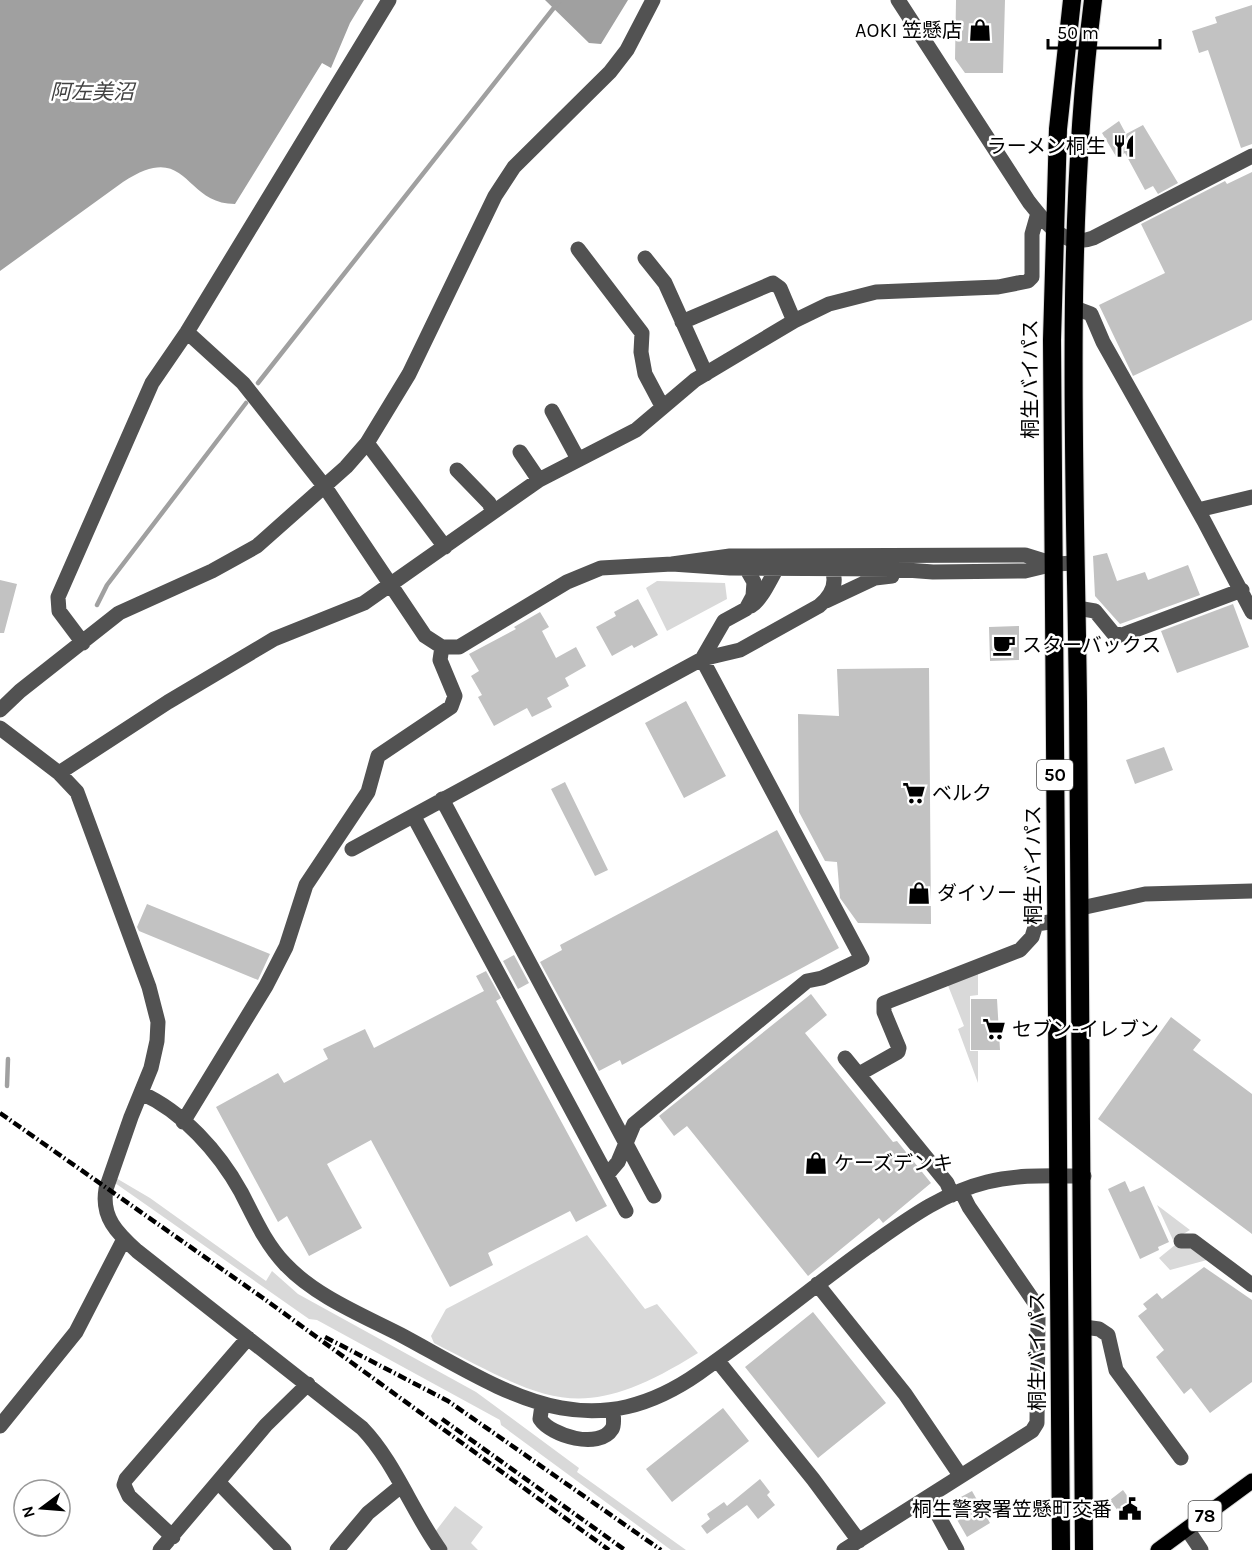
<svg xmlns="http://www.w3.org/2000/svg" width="1252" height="1550" font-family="Karla,'Noto Sans JP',sans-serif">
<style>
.green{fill:#d9d9d9}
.water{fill:#a0a0a0}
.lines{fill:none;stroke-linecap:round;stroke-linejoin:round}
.stream{stroke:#a0a0a0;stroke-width:4.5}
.building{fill:#c2c2c2}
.major-casing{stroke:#dbdbdb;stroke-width:17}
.highway-casing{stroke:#dbdbdb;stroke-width:20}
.minor{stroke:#525252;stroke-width:15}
.major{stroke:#000;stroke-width:15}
.highway{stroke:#000;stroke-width:18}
.rail{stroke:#000;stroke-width:4.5;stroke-dasharray:9 3 1.5 3;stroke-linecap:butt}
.labels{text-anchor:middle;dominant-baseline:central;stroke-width:5;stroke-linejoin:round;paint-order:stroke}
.shield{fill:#fff;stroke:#4c4c4c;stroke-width:1.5}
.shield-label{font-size:18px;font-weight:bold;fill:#000}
.poi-label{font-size:20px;fill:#000;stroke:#fff;text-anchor:start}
.street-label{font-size:20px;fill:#000;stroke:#fff}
.water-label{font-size:21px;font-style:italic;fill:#414141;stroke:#fff}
</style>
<rect width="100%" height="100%" fill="#fff"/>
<path class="green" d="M657 581 725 583 727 599 667 631 646 588Z
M978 972V995L970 996V1051H978V1083L958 1029 964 1026 947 983Z
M116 1178 150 1198 266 1281 272 1271 298 1294 476 1392 579 1468 577 1472 686 1550H671L501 1425 500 1420 317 1320 309 1319 115 1183Z
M1157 1205 1190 1230 1173 1240Z
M587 1235 645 1309 657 1304 698 1353C580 1427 547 1401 434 1343L431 1336 446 1309Z
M1175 1245 1189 1247 1207 1260 1170 1270 1159 1258Z
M455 1506 483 1527 471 1543 478 1550H448L435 1532Z"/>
<path class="water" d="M0 0H364L350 23 331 68 322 63 235 204C182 204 189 139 123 182L0 271Z
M545 0H628L601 44 589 43Z"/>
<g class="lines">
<path class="stream" d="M258 383 560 0
M97 605 107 585 246 403
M7 1086 8 1059"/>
</g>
<path class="building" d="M956 0H1005L1003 73H965L955 59Z
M1252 5V144L1241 148 1208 50 1199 53 1192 31 1217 23 1215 17Z
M1119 121 1126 134 1143 125 1178 183 1158 194 1153 186 1145 190 1125 153 1117 158 1102 133Z
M1252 172V320L1133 376 1099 305 1165 273 1141 224 1225 181 1227 184Z
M1107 553 1117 581 1145 572 1148 580 1188 565 1200 595 1120 624 1095 596 1093 556Z
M0 580 17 584 4 633H0Z
M638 599 658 635 634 648 632 645 612 656 596 627 616 616 614 612Z
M1233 604 1249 647 1177 673 1161 631Z
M540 612 549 627 542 631 556 658 576 647 586 666 565 678 569 686 547 698 552 707 532 717 527 708 494 726 478 697 482 695 471 676 479 671 469 654 516 629 514 627Z
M1019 626V660L990 661 989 627Z
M929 668 931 924 858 923 840 898 837 862 825 861 799 812 798 714 839 716 837 669Z
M686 701 726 776 684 798 645 723Z
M1164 747 1173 770 1135 784 1126 760Z
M565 782 608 870 595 876 551 789Z
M777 830 839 948 622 1065 620 1060 599 1071 540 962 562 950 560 945Z
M147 904 270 954 258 980 139 931 137 927Z
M514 955 529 983 518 989 503 961Z
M486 971 501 998 496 1001 607 1206 576 1222 570 1211 488 1253 493 1265 450 1287 371 1140 327 1164 362 1228 309 1256 287 1216 278 1222 216 1107 278 1073 284 1083 328 1059 323 1049 365 1029 374 1048 484 991 476 976Z
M811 994 827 1015 805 1033 893 1142 897 1141 931 1183 883 1223 879 1218 808 1276 687 1126 674 1136 659 1116Z
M971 999H997L1000 1050H971Z
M1171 1017 1201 1040 1193 1050 1252 1094V1234L1098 1119Z
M1125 1181 1130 1192 1144 1186 1169 1242 1158 1247 1159 1250 1140 1259 1108 1189Z
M1204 1267 1252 1300V1382L1210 1413 1191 1388 1184 1394 1156 1357 1164 1350 1138 1316 1147 1309 1143 1304 1157 1293 1162 1299Z
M813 1312 886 1403 818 1458 745 1367Z
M723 1408 749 1441 672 1502 646 1469Z
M760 1479 770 1492 767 1495 775 1505 758 1519 747 1505 707 1534 701 1526 710 1519 707 1514 724 1502 727 1506Z
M1123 1490 1136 1508 1130 1516 1121 1515 1110 1500Z
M972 1491 990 1523 967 1537 948 1504Z"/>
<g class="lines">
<g class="major-casing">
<path id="major" d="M1158 1550 1252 1481"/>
</g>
<g class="highway-casing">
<path id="highway" d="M1061 1550 1052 340 1058 129 1072 0
M1084 1550C1083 1267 1082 984 1078 701 1075 468 1064 231 1093 0"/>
</g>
<path class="minor" d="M898 0 1029 202C1045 222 1064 249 1093 238L1252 156
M578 249 642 333 641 352 645 374 662 406
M645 258 665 283 706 374
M1075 308 1091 314 1103 342 1204 521 1252 612
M682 322 773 283 780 288 794 321
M187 332 243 383 325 487 425 636 442 647H459L567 582 601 568 672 564
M552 411 578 459
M367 443 445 547
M520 452 539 480
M457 470 489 503 493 512
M1198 510 1252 497
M1054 564 1025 555 730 556 672 564 730 568 893 569 933 572 1025 571 1054 564 1076 563
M826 601 875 578 892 576
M751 606C763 599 772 574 781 562
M1077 608 1095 611 1113 633 1122 635 1242 590
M83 643 59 611 58 597 152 383 187 332 389 0
M702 659 724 621 746 609 753 596 754 582 746 568
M0 710 20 691 119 613 212 571 257 546 346 467 367 443 409 374 495 196 514 167 610 72 627 50 653 0
M0 728 59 773 77 792 149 987 158 1022 157 1041 151 1068 131 1117 106 1189C101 1217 117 1233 137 1251L362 1428C394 1461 412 1511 440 1550
M59 773 168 702 274 639 364 603 539 480 636 430 695 380 794 321 829 304 876 292 998 287 1028 281 1032 277V234L1038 213
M442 799 654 1196
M414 817 626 1211
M352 849 702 659 740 650 819 606C835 593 839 578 828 562
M1081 908 1145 894 1252 891
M845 1058 947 1183 952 1195
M859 1074 898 1052 899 1048 884 1012V1003L1020 950 1032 937 1036 924 1056 921
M141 1093C182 1111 219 1152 241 1192 254 1217 265 1243 285 1264 315 1296 362 1315 401 1335 505 1391 586 1452 699 1373 757 1333 811 1288 868 1247 905 1221 942 1193 987 1182 1019 1174 1051 1176 1084 1176
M183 1122 266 986 286 947 306 885 368 792 378 756 451 707 455 696 440 660 442 647
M607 1175 618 1162 634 1124 807 981 822 978 862 959 702 659
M1181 1241H1193L1252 1285
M817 1284 905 1394 960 1475
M1084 1327 1099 1329 1108 1335 1116 1370 1181 1458
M717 1360 813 1479 859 1541
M542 1405 540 1419C551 1436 599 1450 612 1429 615 1424 613 1416 613 1410
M0 1426 76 1332 124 1239
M219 1483 284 1550
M928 1497 957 1550
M1187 1529 1201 1550
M173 1537 129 1496 124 1485 126 1479 248 1338
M160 1550 266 1425 308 1384
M337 1550 368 1513 401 1486
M844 1550 1032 1431 1037 1423 1038 1317 1035 1303 969 1207 961 1191"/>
<use href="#major" class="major"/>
<use href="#highway" class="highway"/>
<path class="rail" d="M0 1113 263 1298 609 1550
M325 1337 448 1401 661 1550
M442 1419 625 1550"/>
</g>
<defs>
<g id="shop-bare" transform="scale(1.8)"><path d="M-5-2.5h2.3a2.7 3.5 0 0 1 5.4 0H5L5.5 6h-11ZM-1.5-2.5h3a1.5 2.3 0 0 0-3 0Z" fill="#000" stroke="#fff" stroke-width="2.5" paint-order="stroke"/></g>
<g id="restaurant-bare" transform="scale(1.8)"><path d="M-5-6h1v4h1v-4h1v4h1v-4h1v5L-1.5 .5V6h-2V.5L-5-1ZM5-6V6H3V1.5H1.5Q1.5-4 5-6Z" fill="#000" stroke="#fff" stroke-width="2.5" paint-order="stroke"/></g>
<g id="cafe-bare" transform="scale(1.8)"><path d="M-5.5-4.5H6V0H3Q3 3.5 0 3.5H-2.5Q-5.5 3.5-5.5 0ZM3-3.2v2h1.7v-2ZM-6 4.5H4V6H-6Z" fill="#000" stroke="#fff" stroke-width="2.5" paint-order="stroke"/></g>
<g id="supermarket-bare" transform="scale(1.8)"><path d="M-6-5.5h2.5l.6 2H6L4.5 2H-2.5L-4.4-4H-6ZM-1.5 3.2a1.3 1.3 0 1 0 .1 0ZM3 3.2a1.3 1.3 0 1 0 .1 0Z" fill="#000" stroke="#fff" stroke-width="2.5" paint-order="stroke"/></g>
<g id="civic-bare" transform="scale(1.8)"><path d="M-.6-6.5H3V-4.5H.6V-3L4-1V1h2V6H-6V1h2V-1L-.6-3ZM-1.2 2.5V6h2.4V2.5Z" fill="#000" stroke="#fff" stroke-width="2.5" paint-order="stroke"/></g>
</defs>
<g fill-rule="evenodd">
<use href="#shop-bare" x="980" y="30"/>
<use href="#restaurant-bare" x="1124" y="146"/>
<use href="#cafe-bare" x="1004" y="645"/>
<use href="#supermarket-bare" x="914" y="793"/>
<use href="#shop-bare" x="919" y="893"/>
<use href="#supermarket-bare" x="994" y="1029"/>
<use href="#shop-bare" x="816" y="1163"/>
<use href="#civic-bare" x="1130" y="1509"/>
</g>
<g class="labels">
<g class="shield">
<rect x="1037" y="760" width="36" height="30" rx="4.5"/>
<rect x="1188.5" y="1501" width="33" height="30" rx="4.5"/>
</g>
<g class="shield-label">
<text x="1055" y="775">50</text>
<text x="1205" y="1516">78</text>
</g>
<g class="poi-label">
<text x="962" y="30" text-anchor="end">AOKI 笠懸店</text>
<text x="1106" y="146" text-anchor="end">ラーメン桐生</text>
<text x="1022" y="645">スターバックス</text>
<text x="932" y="793">ベルク</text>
<text x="937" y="893">ダイソー</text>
<text x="1012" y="1029">セブン-イレブン</text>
<text x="834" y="1163">ケーズデンキ</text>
<text x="1112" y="1509" text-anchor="end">桐生警察署笠懸町交番</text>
</g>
<g class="street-label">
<text transform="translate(1030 379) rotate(-90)">桐生バイパス</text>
<text transform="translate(1033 865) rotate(-90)">桐生バイパス</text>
<text transform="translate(1037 1351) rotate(-90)">桐生バイパス</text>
</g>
<g class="water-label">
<text x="92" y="92">阿左美沼</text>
</g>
</g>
<g transform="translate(42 1508) rotate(254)"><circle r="28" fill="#ffffff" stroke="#999999" stroke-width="1.5"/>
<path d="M0-4.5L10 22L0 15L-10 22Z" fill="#000000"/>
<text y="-9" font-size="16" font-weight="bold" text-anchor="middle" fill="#000000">N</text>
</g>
<path d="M1048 39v9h112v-9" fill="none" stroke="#000000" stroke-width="3"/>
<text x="1057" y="39" font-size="18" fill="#000000" stroke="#ffffff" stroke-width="4.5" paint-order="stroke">50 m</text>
</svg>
